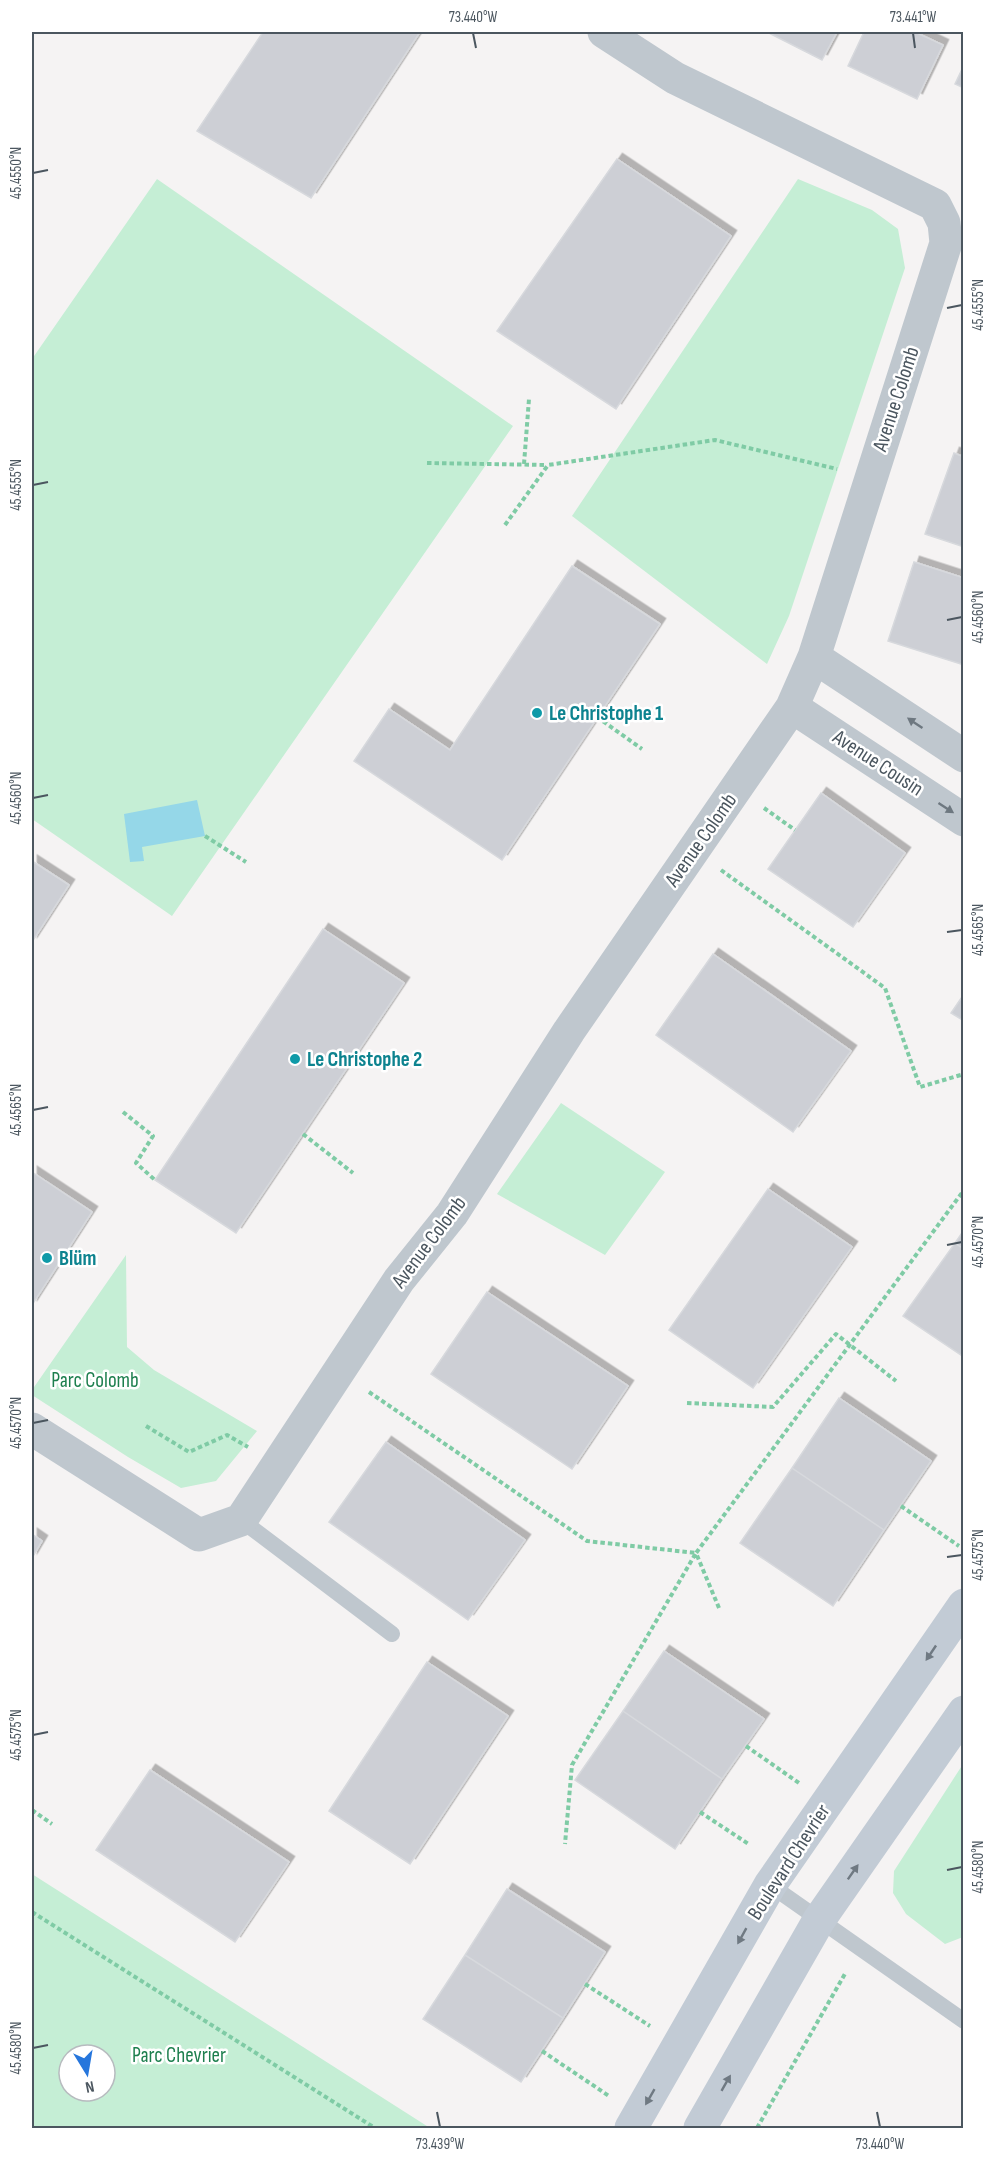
<svg xmlns="http://www.w3.org/2000/svg" width="995" height="2160" font-family="'Sofia Sans Condensed',sans-serif">
<style>
.green{fill:#c5eed5;fill-rule:evenodd}
.water{fill:#95d7e8}
.building{fill:#cdcfd5;stroke:#d7d9dd;stroke-width:1.5;filter:url(#shadow)}
.lines{fill:none;stroke-linecap:round;stroke-linejoin:round}
.path{stroke:#7fcba5;stroke-width:4;stroke-dasharray:4.5 3;stroke-linecap:butt}
.lane{stroke:#bfc7ce;stroke-width:16}
.street{stroke:#bfc7ce;stroke-width:33}
.secondary{stroke:#c2cbd5;stroke-width:33}
.oneway{fill:#6e7880}
.oneway2{fill:#6f7982}
.ticks{fill:none;stroke:#4b565f;stroke-width:2}
.culture-dot{fill:#0f9aa8;stroke:#fff;stroke-width:2}
.labels{text-anchor:middle;dominant-baseline:central;stroke-width:5;stroke-linejoin:round;paint-order:stroke}
.street-label{font-size:21px;fill:#4b565f;stroke:#fff}
.culture-label{font-size:21px;font-weight:bold;fill:#0d838f;stroke:#fff;text-anchor:start}
.park-label{font-size:21px;fill:#1d7f4e;stroke:#fff}
.neatline{fill:none;stroke:#4b565f;stroke-width:2}
.ticks-label{font-size:15px;text-anchor:middle;fill:#4b565f}
</style>
<defs>
<filter id="shadow"><feDropShadow dx="5.5" dy="-5.5" stdDeviation="0" flood-color="#0004"/></filter>
</defs>
<rect width="100%" height="100%" fill="#f5f3f3"/>
<path class="green" d="M157 179 513 426 172 916 32 819V359Z
M798 179 872 210 898 229 905 268 789 616 767 664 572 516Z
M561 1103 665 1172 605 1255 497 1194Z
M126 1255 127 1347 154 1370 257 1431 216 1481 181 1488 128 1457 32 1395V1390Z
M963 1764V1937L945 1944 906 1914 893 1893 894 1871Z
M32 1874 430 2128H32ZM69 2055H105V2091H69Z"/>
<path class="water" d="M197 800 205 836 142 847 144 861 130 862 124 814Z"/>
<path class="building" d="M263 32H420L311 198 197 131Z
M767 32H837L822 60Z
M864 32H915L943 45 917 99 848 66Z
M964 65V88L955 84Z
M617 159 731 236 616 409 497 331Z
M954 453 964 457V547L925 534Z
M914 562 964 578V665L888 641Z
M572 566 660 624 502 860 354 761 389 709 450 750Z
M821 793 905 853 853 927 768 869Z
M32 861 69 885 32 942Z
M323 929 404 983 236 1233 155 1180Z
M713 954 851 1051 793 1132 656 1035Z
M964 994V1021L951 1013Z
M32 1172 92 1212 32 1305Z
M768 1189 852 1247 753 1388 669 1330Z
M964 1230V1249L955 1243Z
M955 1243 964 1249V1357L903 1316Z
M487 1292 628 1386 572 1469 431 1374Z
M839 1398 931 1461 884 1530 792 1468Z
M386 1442 525 1540 468 1620 329 1522Z
M792 1468 884 1530 833 1606 740 1543Z
M32 1534 42 1541 32 1558Z
M664 1651 764 1719 722 1779 623 1711Z
M427 1662 508 1716 410 1864 329 1811Z
M623 1711 722 1779 675 1849 575 1780Z
M150 1770 289 1862 235 1942 96 1850Z
M507 1889 605 1952 563 2018 465 1955Z
M465 1955 563 2018 521 2082 423 2019Z"/>
<g class="lines">
<path class="path" d="M427 463 547 465
M524 464 529 399
M505 525 548 465 715 440 837 469
M597 717 642 749
M764 808 795 830
M205 836 246 862
M721 870 885 988 920 1087 964 1074
M123 1112 153 1136 136 1163 155 1180
M303 1134 353 1173
M369 1392 587 1541 696 1553 572 1765 565 1844
M687 1403 773 1407 836 1334 896 1381
M146 1426 189 1452 227 1435 248 1447
M901 1506 959 1546
M719 1608 696 1553 964 1190
M746 1746 799 1783
M32 1810 52 1824
M700 1812 750 1845
M32 1912 375 2128
M585 1984 650 2026
M542 2051 609 2096
M757 2128 846 1972"/>
<path class="lane" d="M241 1520 392 1634
M770 1885 964 2021"/>
<path class="street" d="M814 657 964 756
M792 707 964 820
M32 1429 199 1535 241 1520 399 1280 452 1214 569 1031 792 707 814 657 946 243 944 223 935 205 675 78 604 32"/>
<path class="secondary" d="M631 2128 770 1885 964 1605
M700 2128 819 1920 964 1712"/>
</g>
<defs><path id="oneway-solid" d="M-6-.8H1V-3.2L6.5 0L1 3.2V.8H-6Z" transform="scale(1.5)"/></defs>
<g class="oneway">
<use href="#oneway-solid" transform="translate(915 723) rotate(-146)"/>
<use href="#oneway-solid" transform="translate(946 808) rotate(33)"/>
</g>
<g class="oneway2">
<use href="#oneway-solid" transform="translate(931 1653) rotate(124)"/>
<use href="#oneway-solid" transform="translate(853 1872) rotate(-55)"/>
<use href="#oneway-solid" transform="translate(742 1936) rotate(119)"/>
<use href="#oneway-solid" transform="translate(726 2083) rotate(-60)"/>
<use href="#oneway-solid" transform="translate(650 2097) rotate(120)"/>
</g>
<path class="ticks" d="M473 33 476 48M913 33 915 48M33 173 48 170M947 308 962 305M33 485 48 482M947 620 962 617M33 798 48 795M947 932 962 930M33 1110 48 1107M947 1245 962 1242M33 1423 48 1420M947 1557 962 1555M33 1735 48 1732M947 1870 962 1867M33 2048 48 2045M437 2112 440 2127M877 2112 880 2127"/>
<g class="culture-dot">
<circle cx="537" cy="713" r="6"/>
<circle cx="295" cy="1059" r="6"/>
<circle cx="47" cy="1258" r="6"/>
</g>
<g class="labels">
<g class="street-label">
<text transform="translate(896 399) rotate(-72)">Avenue Colomb</text>
<text transform="translate(878 763) rotate(33)">Avenue Cousin</text>
<text transform="translate(701 840) rotate(-55)">Avenue Colomb</text>
<text transform="translate(429 1242) rotate(-53)">Avenue Colomb</text>
<text transform="translate(789 1862) rotate(-57)">Boulevard Chevrier</text>
</g>
<g class="culture-label">
<text x="549" y="713">Le Christophe 1</text>
<text x="307" y="1059">Le Christophe 2</text>
<text x="59" y="1258">Blüm</text>
</g>
<g class="park-label">
<text x="95" y="1380">Parc Colomb</text>
<text x="179" y="2055">Parc Chevrier</text>
</g>
</g>
<rect width="995" height="2160" fill="none" stroke="#ffffff" stroke-width="66"/>
<g transform="translate(87 2073) rotate(169)"><circle r="28" fill="#ffffff" stroke="#b7bbbf" stroke-width="1.5"/>
<path d="M0-4.5L10 22L0 15L-10 22Z" fill="#2676dc"/>
<text y="-9" font-size="16" font-weight="bold" text-anchor="middle" fill="#4b565f">N</text>
</g>
<rect x="33" y="33" width="929" height="2094" class="neatline"/>
<g class="ticks-label">
<text x="473" y="22">73.440°W</text>
<text x="913" y="22">73.441°W</text>
<text transform="translate(16 173) rotate(-90)" y="5">45.4550°N</text>
<text transform="translate(978 305) rotate(-90)" y="5">45.4555°N</text>
<text transform="translate(16 485) rotate(-90)" y="5">45.4555°N</text>
<text transform="translate(978 617) rotate(-90)" y="5">45.4560°N</text>
<text transform="translate(16 798) rotate(-90)" y="5">45.4560°N</text>
<text transform="translate(978 930) rotate(-90)" y="5">45.4565°N</text>
<text transform="translate(16 1110) rotate(-90)" y="5">45.4565°N</text>
<text transform="translate(978 1242) rotate(-90)" y="5">45.4570°N</text>
<text transform="translate(16 1423) rotate(-90)" y="5">45.4570°N</text>
<text transform="translate(978 1555) rotate(-90)" y="5">45.4575°N</text>
<text transform="translate(16 1735) rotate(-90)" y="5">45.4575°N</text>
<text transform="translate(978 1867) rotate(-90)" y="5">45.4580°N</text>
<text transform="translate(16 2048) rotate(-90)" y="5">45.4580°N</text>
<text x="440" y="2149">73.439°W</text>
<text x="880" y="2149">73.440°W</text>
</g>
</svg>
